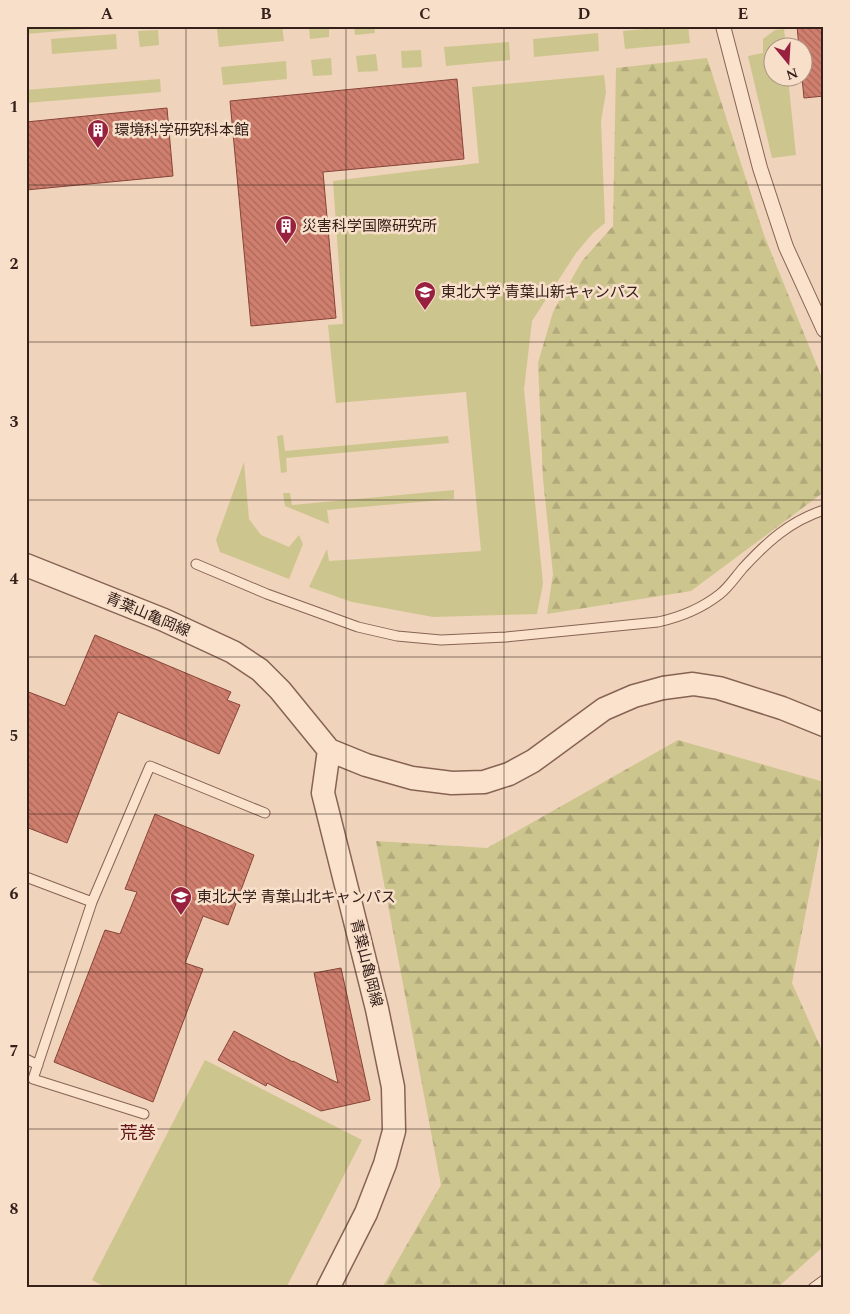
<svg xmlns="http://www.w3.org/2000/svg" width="850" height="1314" font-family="Spectral,'Noto Sans JP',serif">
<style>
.green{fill:#cdc58e}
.forest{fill:url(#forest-firs)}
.building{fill:url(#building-back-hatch);stroke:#874539}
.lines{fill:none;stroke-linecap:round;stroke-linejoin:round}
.service-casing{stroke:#876354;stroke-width:11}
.pedestrian-casing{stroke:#876354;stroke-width:16}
.tertiary-casing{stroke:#876354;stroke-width:25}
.service{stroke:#fae2cd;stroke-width:9}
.pedestrian{stroke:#fae2cd;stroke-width:14}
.tertiary{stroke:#fae2cd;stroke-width:22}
.grid{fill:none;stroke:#35201a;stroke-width:1;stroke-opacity:0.55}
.labels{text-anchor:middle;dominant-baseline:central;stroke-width:5;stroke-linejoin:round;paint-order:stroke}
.poi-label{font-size:15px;fill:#35201a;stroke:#f7dfca;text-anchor:start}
.street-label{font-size:15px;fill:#35201a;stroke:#f7dfca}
.quarter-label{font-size:18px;fill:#63171a;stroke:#f7dfca}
.neatline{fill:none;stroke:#35201a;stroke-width:2}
.grid-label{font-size:16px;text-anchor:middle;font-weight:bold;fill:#35201a}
</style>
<defs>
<pattern id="forest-firs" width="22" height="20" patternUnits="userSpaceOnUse" patternTransform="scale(1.25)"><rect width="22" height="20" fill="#cdc58e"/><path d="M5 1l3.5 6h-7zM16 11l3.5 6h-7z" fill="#b1a97a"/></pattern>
<pattern id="building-back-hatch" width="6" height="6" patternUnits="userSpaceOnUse" patternTransform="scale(1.25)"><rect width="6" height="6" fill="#d07f6e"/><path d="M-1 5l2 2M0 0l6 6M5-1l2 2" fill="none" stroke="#aa685a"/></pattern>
</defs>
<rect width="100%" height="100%" fill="#efd3ba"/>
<path class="green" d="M26 26H121L26 34Z
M245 26H282L284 41 219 47 217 29Z
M309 26H329V37L310 39Z
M354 26H374L375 33 355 35Z
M678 26H688L690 43 625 49 623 31Z
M784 29 786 47 772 48V78H788L796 155 772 158 748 56 763 53V39L775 30Z
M158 30 159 45 140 47 138 31Z
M598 33 599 51 534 57 533 39Z
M116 34 117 49 52 54 51 39Z
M509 42 510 60 446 66 444 47Z
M421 50 422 67 402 68 401 51Z
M376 54 378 71 358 72 356 56Z
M331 58 332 75 313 76 311 60Z
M286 61 287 79 223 85 221 67Z
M604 75 606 92 601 121 605 223 593 233 576 253 532 321 524 389 543 584 537 614 433 617 352 602 309 587 327 549 329 561 481 551 466 392 336 403 328 325 343 324 333 181 479 163 472 87Z
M160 79 161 92 26 103V90Z
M283 435 285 451 448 436 449 443 286 458 287 472 281 473 277 436Z
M244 462 249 519 261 535 289 547 299 535 303 544 289 579 220 552 216 540Z
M454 490V499L327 510 329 524 285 506 283 493H290L292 505Z
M205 1060 362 1140 286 1288H107L92 1280Z"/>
<path class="forest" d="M707 58 764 235 824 383V492L691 591 547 614 553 574 543 479 538 363 553 312 582 261 613 226 616 68Z
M678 740 824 782V819L792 983 824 1055V1246L777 1288H382L441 1185 376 841 487 848Z"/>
<path class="building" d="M797 26H824V96L804 98 802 78V48H799Z
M457 79 464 159 323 172 336 318 251 326 230 101Z
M167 108 173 176 26 190V122Z
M95 635 231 692 227 700 240 705 219 754 118 712 67 843 26 827V691L65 706Z
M155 814 254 855 228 925 203 916 185 963 203 969 153 1102 54 1062 105 930 120 934 137 892 125 889Z
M341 968 370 1100 321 1111 267 1083 266 1086 218 1060 234 1031 293 1062V1061L338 1083 314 973Z"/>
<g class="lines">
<g class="service-casing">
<path id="service" d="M196 564 267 594 358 627 397 636 441 640 506 637 658 622C681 617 701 609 720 594 729 587 736 576 743 568 767 542 790 521 824 510
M26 877 92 902 150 766 265 813
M92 902 33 1079 144 1114
M26 1059 38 1065
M813 1288 824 1280"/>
</g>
<g class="pedestrian-casing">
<path id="pedestrian" d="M723 26 760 168 786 247 824 330"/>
</g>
<g class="tertiary-casing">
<path id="tertiary" d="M26 565 164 620 233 652 260 670 280 690 329 750 366 765 412 778 452 783 484 782 509 774 533 761 604 709 634 696 663 688 693 684 719 688 782 708 824 725
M328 1288 366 1213 385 1164 394 1131 393 1087 377 1009 323 793 329 750"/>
</g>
<use href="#service" class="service"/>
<use href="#pedestrian" class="pedestrian"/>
<use href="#tertiary" class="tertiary"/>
</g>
<path class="grid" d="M186 26V1288M346 26V1288M504 26V1288M664 26V1288M26 185H824M26 342H824M26 500H824M26 657H824M26 814H824M26 972H824M26 1129H824"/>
<defs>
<g id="building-pin" transform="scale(1.125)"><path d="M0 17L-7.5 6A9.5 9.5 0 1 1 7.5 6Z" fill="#98213f" stroke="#f7dfca"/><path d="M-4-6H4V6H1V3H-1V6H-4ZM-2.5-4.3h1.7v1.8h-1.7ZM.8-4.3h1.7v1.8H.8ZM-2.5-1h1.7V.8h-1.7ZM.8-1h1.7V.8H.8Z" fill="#fff"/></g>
<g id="university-pin" transform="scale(1.125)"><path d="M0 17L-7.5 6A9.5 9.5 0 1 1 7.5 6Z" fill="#98213f" stroke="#f7dfca"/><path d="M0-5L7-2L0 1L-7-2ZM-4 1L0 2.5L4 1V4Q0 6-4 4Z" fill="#fff"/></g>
</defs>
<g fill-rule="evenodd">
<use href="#building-pin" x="98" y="130"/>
<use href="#building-pin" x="286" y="226"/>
<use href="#university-pin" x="425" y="292"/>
<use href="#university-pin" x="181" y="897"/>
</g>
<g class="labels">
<g class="poi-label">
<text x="114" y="130">環境科学研究科本館</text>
<text x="302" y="226">災害科学国際研究所</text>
<text x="441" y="292">東北大学 青葉山新キャンパス</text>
<text x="197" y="897">東北大学 青葉山北キャンパス</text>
</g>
<g class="street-label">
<text transform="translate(148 615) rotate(23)">青葉山亀岡線</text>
<text transform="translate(366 963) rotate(76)">青葉山亀岡線</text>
</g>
<g class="quarter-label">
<text x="138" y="1133">荒巻</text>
</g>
</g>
<rect width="850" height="1314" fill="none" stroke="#f7dfca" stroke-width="55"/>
<g transform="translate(788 62) rotate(162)"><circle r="24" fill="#f7dfca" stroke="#a99384"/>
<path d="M0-4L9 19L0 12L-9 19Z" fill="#98213f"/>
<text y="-8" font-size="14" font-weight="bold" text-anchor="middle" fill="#35201a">N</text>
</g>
<rect x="28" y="28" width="794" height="1258" class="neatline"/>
<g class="grid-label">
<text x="107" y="19">A</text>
<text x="266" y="19">B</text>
<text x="425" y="19">C</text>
<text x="584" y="19">D</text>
<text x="743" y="19">E</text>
<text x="14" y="112">1</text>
<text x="14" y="269">2</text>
<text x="14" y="427">3</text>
<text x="14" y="584">4</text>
<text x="14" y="741">5</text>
<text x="14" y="899">6</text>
<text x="14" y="1056">7</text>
<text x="14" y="1214">8</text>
</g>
</svg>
